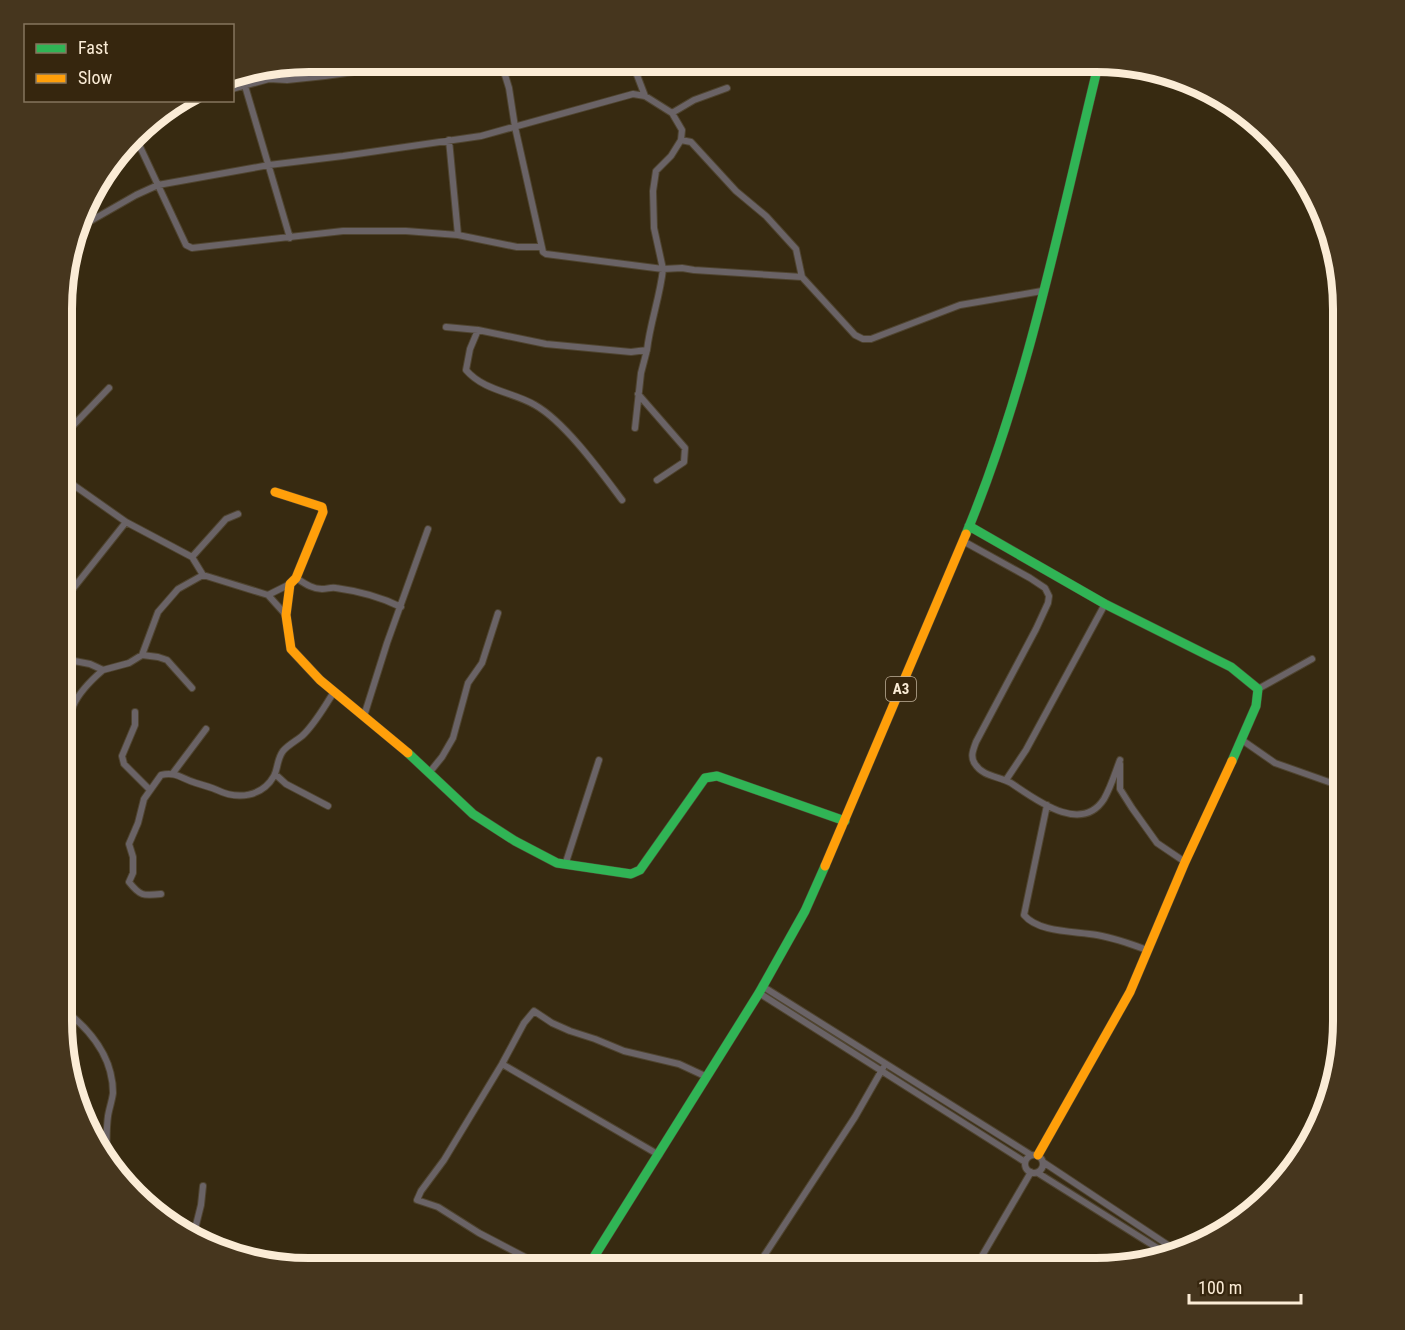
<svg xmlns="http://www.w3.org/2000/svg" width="1405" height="1330" font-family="'Roboto Condensed',sans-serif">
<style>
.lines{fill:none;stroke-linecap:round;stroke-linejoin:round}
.street-casing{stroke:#4f4430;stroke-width:8}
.fast-casing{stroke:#4f4430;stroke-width:10}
.slow-casing{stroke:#4f4430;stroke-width:10}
.street{stroke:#6a6366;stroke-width:6}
.fast{stroke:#30b455;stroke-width:9}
.slow{stroke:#ff9f0a;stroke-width:9}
.labels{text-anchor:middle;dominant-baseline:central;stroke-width:4.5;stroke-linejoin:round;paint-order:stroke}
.shield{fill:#36260e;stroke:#c0b19a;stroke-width:1.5}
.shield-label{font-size:15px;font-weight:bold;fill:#fbecd6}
.rim{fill:none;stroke:#fbecd6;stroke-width:8}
</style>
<rect width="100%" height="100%" fill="#372a11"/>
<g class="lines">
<g class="street-casing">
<path id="street" d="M501 62 509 88 515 127 543 252 546 254 663 269 654 228 653 191 656 171 671 156 681 140 682 130 672 113 694 100 727 88
M632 62 645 96
M245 86 290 238
M232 89 269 79 287 80 325 76 426 62
M135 136 186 245 192 248 343 231H406L458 235 517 247H541
M449 140 458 235
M681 140 691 142 736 191 766 216 796 249 802 277 855 335 863 339H871L960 305 1042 291
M80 225 87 223 136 195 158 185 269 165 343 156 481 136 633 94 645 96 672 113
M446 327 478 330 546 344 631 352 647 350C650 323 660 297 663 269L682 268 694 270 802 277
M478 330 470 349 466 370C484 391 513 392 535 405 565 422 601 472 622 500
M638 394 685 448 684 462 657 480
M635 428 641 373 647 350
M65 434 109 388
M65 479 126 522
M238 514 226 519 192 557 203 575 268 595 290 584
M963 541 1030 578 1045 588 1049 596 1048 603 1036 629 976 742C973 750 970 757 975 764 983 777 999 776 1011 783 1035 799 1081 835 1104 799 1111 787 1115 773 1120 760
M296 578C304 583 312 589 322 589 327 589 331 587 336 588 358 591 381 597 401 607
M268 595 286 615
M64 600 126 522 192 557
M142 655 158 657 167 660 192 688
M64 659 90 664 103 670 129 663 142 655 158 612 178 589 203 575
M1258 689 1312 659
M135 712V725L122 756 124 764 149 789
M364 716 387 643 428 529
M1242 740 1275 763 1343 787
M64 756C69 713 68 700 103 670
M1120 764V789L1132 808 1157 843 1185 862
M173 773 206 729
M429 773 442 757 453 738 468 683 482 663 498 613
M275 774 286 784 328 806
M1006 780 1026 750 1105 604
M1047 805 1024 915C1039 933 1075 931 1097 935 1114 938 1131 944 1147 950
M567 865V859L599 760
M161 894C143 896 140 896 129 882L133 873V857L129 844 138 823 144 799 161 775C176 771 182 779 196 783 203 785 210 787 217 790 238 800 262 797 274 776 278 768 277 759 283 751 288 745 296 741 302 736 315 724 324 707 334 692
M762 986 1031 1155
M759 993 1025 1162
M62 1008C90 1029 113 1056 113 1093 112 1101 109 1109 108 1116 106 1130 107 1144 106 1158
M502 1064 659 1155
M1025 1164a9 9 0 1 1 18 0a9 9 0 1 1-18 0Z
M1043 1162 1180 1253
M1038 1173 1170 1256
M193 1237 201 1205 203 1186
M546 1268 479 1233 438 1207 417 1200 421 1191 444 1160 502 1064 524 1023 534 1011 552 1023 570 1031 595 1039 624 1051 679 1064 707 1077
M756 1268 855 1117 883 1068
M975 1268 1031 1172"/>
</g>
<g class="fast-casing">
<path id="fast" d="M969 526 1105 604 1231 667 1258 689 1256 706 1232 761
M966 534C1029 383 1060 220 1099 62
M408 753 473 814 515 841 557 863 631 874 640 870 705 778 717 776 845 821
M587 1268 759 993 805 911 825 866"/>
</g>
<g class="slow-casing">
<path id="slow" d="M275 492 322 507 323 512 296 578 290 584 286 615 291 649 320 680 408 753
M825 866 966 534
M1038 1155 1130 992 1185 862 1232 761"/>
</g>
<use href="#street" class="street"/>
<use href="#fast" class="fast"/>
<use href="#slow" class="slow"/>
</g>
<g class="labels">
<rect class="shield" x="886" y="677" width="30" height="24" rx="4.5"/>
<g class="shield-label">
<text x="901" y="689">A3</text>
</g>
</g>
<path d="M0 0H1405V1330H0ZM309 72H1096A237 237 0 0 1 1333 309V1021A237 237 0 0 1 1096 1258H309A237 237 0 0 1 72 1021V309A237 237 0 0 1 309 72Z" fill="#46361e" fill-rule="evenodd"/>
<path class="rim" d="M309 72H1096A237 237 0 0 1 1333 309V1021A237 237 0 0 1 1096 1258H309A237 237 0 0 1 72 1021V309A237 237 0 0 1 309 72Z"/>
<rect x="24" y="24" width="210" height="78" fill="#36260e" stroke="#85755e" stroke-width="1.5"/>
<rect x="36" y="44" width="30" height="9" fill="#30b455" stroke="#85755e" stroke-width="1.5"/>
<text x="78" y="54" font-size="18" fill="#fbecd6">Fast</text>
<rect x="36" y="74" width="30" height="9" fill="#ff9f0a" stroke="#85755e" stroke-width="1.5"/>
<text x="78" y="84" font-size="18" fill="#fbecd6">Slow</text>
<path d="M1189 1294v9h112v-9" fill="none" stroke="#fbecd6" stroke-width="3"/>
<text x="1198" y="1294" font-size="18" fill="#fbecd6" stroke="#36260e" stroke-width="4.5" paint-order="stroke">100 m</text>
</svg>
